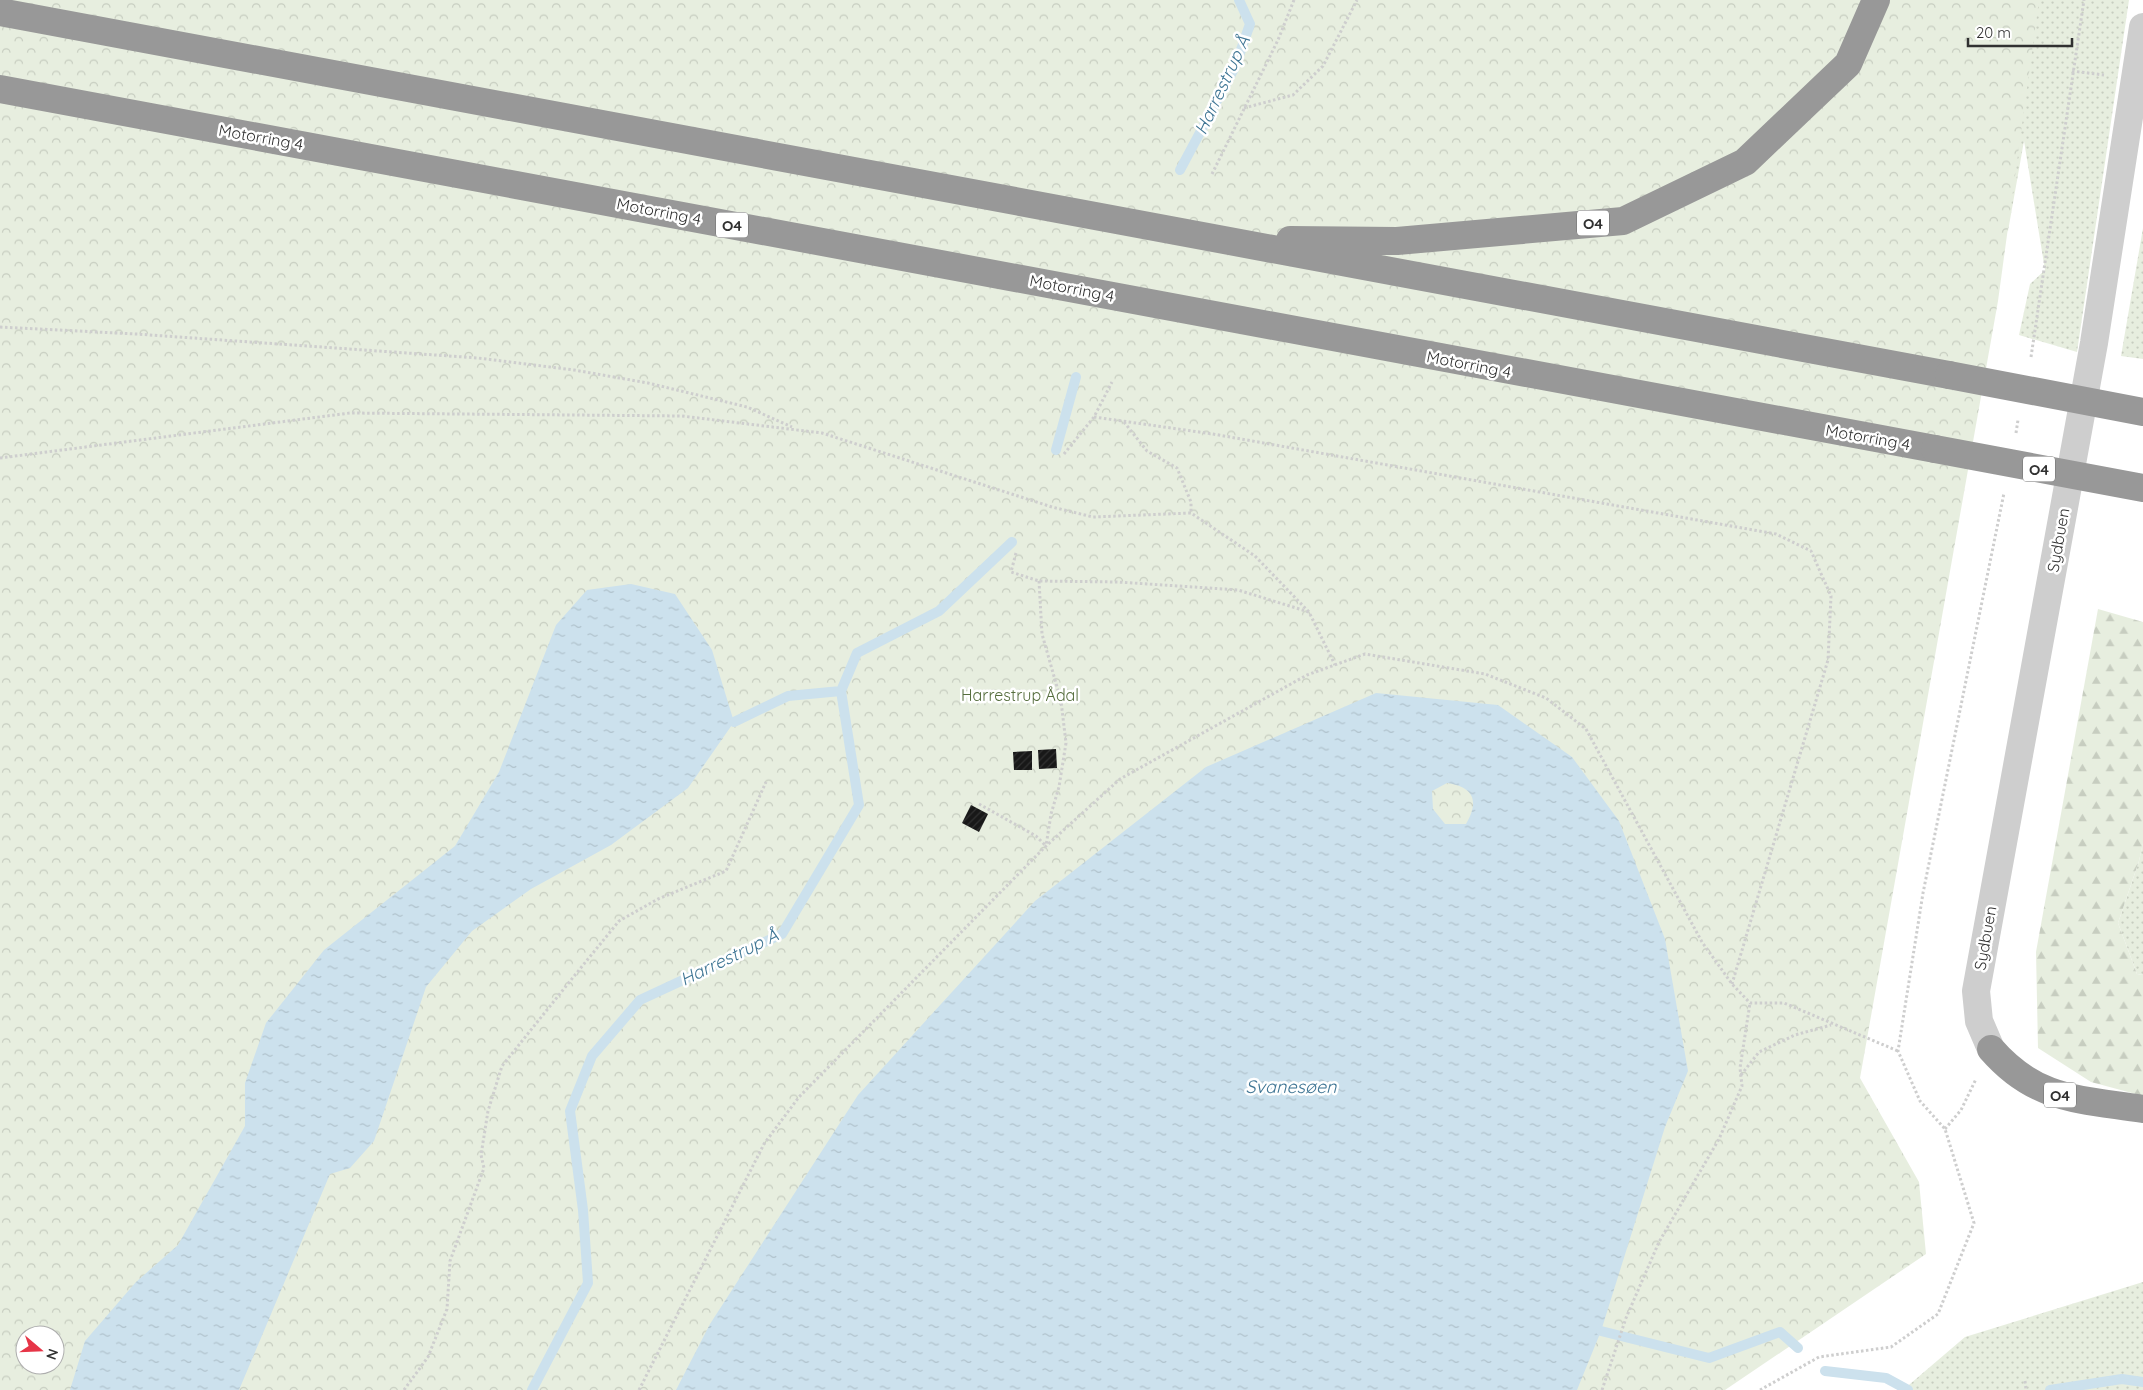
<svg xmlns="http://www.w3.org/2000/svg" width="2143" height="1390" font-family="Quicksand,sans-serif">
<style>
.grass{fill:url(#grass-dots)}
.forest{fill:url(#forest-firs)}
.park{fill:url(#park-crowns);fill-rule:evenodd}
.water{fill:url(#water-ripples);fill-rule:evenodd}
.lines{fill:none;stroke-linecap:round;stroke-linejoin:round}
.stream{stroke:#cce1ed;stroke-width:10}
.building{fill:url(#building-hatch)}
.path{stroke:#cecece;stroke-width:3;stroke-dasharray:2.5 2.5;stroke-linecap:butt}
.minor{stroke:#cecece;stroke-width:28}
.highway{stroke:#989898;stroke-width:28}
.highway-bridge{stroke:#989898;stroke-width:28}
.labels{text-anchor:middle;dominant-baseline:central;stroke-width:5;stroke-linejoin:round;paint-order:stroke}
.shield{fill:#fff;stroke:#6f6f6f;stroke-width:1}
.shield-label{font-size:15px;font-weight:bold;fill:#313131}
.street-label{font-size:16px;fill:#313131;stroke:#fff}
.park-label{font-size:16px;fill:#556d3d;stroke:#fff}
.water-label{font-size:18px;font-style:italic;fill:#3e7594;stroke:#fff}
</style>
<defs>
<pattern id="grass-dots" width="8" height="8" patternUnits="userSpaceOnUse" patternTransform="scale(1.25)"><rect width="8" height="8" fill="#e7eedf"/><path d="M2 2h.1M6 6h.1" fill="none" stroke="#c7cdc0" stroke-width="1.8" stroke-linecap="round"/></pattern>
<pattern id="forest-firs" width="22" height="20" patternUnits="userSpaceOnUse" patternTransform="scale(1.25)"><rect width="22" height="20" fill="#e7eedf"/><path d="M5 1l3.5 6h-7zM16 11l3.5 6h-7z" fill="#c7cdc0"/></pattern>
<pattern id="park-crowns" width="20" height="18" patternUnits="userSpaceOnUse" patternTransform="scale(1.25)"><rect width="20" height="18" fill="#e7eedf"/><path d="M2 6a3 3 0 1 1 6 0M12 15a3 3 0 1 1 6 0" fill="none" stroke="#c7cdc0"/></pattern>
<pattern id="water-ripples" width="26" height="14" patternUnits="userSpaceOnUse" patternTransform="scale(1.25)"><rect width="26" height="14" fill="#cce1ed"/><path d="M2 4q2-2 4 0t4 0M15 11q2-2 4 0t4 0" fill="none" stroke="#b0c2cc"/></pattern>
<pattern id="building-hatch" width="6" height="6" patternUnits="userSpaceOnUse" patternTransform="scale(1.25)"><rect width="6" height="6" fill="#181818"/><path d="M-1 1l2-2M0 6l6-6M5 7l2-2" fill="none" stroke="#313131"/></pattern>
</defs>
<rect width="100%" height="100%" fill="#fff"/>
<path class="grass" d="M2027 0H2129L2077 352 2019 335 2030 284 2045 270 2024 141 2008 231 1990 235Z
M2143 228V359L2121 356Z
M2143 842V975L2137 974 2118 923 2139 861Z
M2143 1282V1390H1903L1965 1337Z"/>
<path class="forest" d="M2098 609 2143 622V843L2139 861 2118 923 2137 974 2143 975V1096L2091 1082 2038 1048 2036 952Z"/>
<path class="park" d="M0 0H2039L1998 301 1860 1078 1919 1182 1926 1254 1725 1390H0ZM25 1335H55V1365H25Z"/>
<path class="water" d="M631 584 675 594 712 650 734 722 688 788 611 845 531 889 472 931 426 987 374 1141 350 1168 330 1174 239 1390H70L85 1341 136 1282 178 1245 245 1126V1083L266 1023 324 950 455 846 499 772 556 625 587 590Z
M1376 693 1498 705 1572 757 1619 821 1665 939 1688 1071 1665 1127 1601 1331 1577 1390H676L710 1324 858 1095 1035 901 1206 767ZM1447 783C1475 787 1479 802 1466 824H1445L1433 809 1432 791Z"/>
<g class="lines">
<path class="stream" d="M1180 170 1235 67 1250 24 1239 0
M1056 450 1076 377
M734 722 788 696 841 691
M1601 1331 1709 1358 1780 1332 1798 1348
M1825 1371 1886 1378 1908 1390
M532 1390 588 1283 583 1210 570 1111 592 1056 640 1000 782 934 859 805 841 691 857 653 939 611 1012 542
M2050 1390 2122 1379 2143 1382"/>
</g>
<path class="building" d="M1056 749 1057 768 1039 769 1038 750Z
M1032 751V770H1014L1013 752Z
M971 805 988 814 979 832 962 823Z"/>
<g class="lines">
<path class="path" d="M2072 71 2104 75
M1244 108 1293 95 1323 66 1357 0
M1212 174 1278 40 1294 0
M0 327 136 334 478 358 574 370 648 383 747 407 792 427
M2031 357 2084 0
M1094 417 1213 434 1776 534 1811 551 1831 596 1828 660 1732 984
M1124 422 1147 451 1177 468 1191 502V513
M2016 433 2018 420
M1064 454 1094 417 1112 382
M0 458 350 413 682 416 822 433 1052 507 1093 517 1191 513 1255 556 1309 612 1335 665
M1016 553 1011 572 1039 581 1118 582 1238 590 1309 612
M1039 581 1042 634 1061 701 1066 743 1059 787 1051 814 1046 846
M979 804 1036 836 1046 846
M1741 1075 1759 1052 1795 1035 1831 1025
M1945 1129 1961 1110 1976 1079
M2025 1381 2026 1390
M404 1390 428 1357 447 1309 450 1261 484 1168 481 1155 488 1111 502 1066 575 975 619 921 658 899 726 871 766 782
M639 1390 764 1144 799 1097 1046 846 1120 779 1307 675 1365 654 1485 674 1546 698 1586 729 1702 942 1732 984 1750 1003H1784L1898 1051
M1602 1390 1626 1318 1659 1242 1719 1139 1742 1086 1740 1068 1750 1003
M1760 1390 1819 1357 1891 1347 1938 1314 1974 1223 1945 1129 1920 1101 1898 1051 1923 893 2004 493"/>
<path class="minor" d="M1991 1049 1979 1021 1976 991 2094 343 2143 27"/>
<path class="highway" d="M0 12 1949 375
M0 89 1935 449
M1290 240 1397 241 1623 221 1745 162 1848 64 1876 0
M1991 1049C2036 1101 2080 1099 2143 1109"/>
<path class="highway-bridge" d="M1949 375 2143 412
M1935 449 2143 488"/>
</g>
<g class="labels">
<g class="shield">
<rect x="1577" y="210.5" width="32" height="25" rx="4"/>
<rect x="716" y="212.5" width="32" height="25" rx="4"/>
<rect x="2023" y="456.5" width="32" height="25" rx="4"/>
<rect x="2044" y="1082.5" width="32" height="25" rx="4"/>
</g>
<g class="shield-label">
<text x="1593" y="223">O4</text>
<text x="732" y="225">O4</text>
<text x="2039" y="469">O4</text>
<text x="2060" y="1095">O4</text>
</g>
<g class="street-label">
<text transform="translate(261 137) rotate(10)">Motorring 4</text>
<text transform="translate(659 211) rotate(11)">Motorring 4</text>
<text transform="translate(1072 288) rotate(11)">Motorring 4</text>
<text transform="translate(1469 364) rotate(11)">Motorring 4</text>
<text transform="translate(1868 437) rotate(10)">Motorring 4</text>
<text transform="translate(2058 540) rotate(-80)">Sydbuen</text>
<text transform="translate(1985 938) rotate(-80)">Sydbuen</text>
</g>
<g class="park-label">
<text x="1020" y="695">Harrestrup Ådal</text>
</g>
<g class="water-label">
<text transform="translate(1222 85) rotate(-65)">Harrestrup Å</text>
<text transform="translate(729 957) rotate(-26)">Harrestrup Å</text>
<text x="1291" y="1086">Svanesøen</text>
</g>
</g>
<g transform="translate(40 1350) rotate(109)"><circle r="24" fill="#ffffff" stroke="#adadad"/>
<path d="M0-4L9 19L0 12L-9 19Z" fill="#e63547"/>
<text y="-8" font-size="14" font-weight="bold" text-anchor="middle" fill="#313131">N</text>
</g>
<path d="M1968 38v8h104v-8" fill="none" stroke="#313131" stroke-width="2.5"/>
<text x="1976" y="38" font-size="15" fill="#313131" stroke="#ffffff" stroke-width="4" paint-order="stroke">20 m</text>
</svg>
